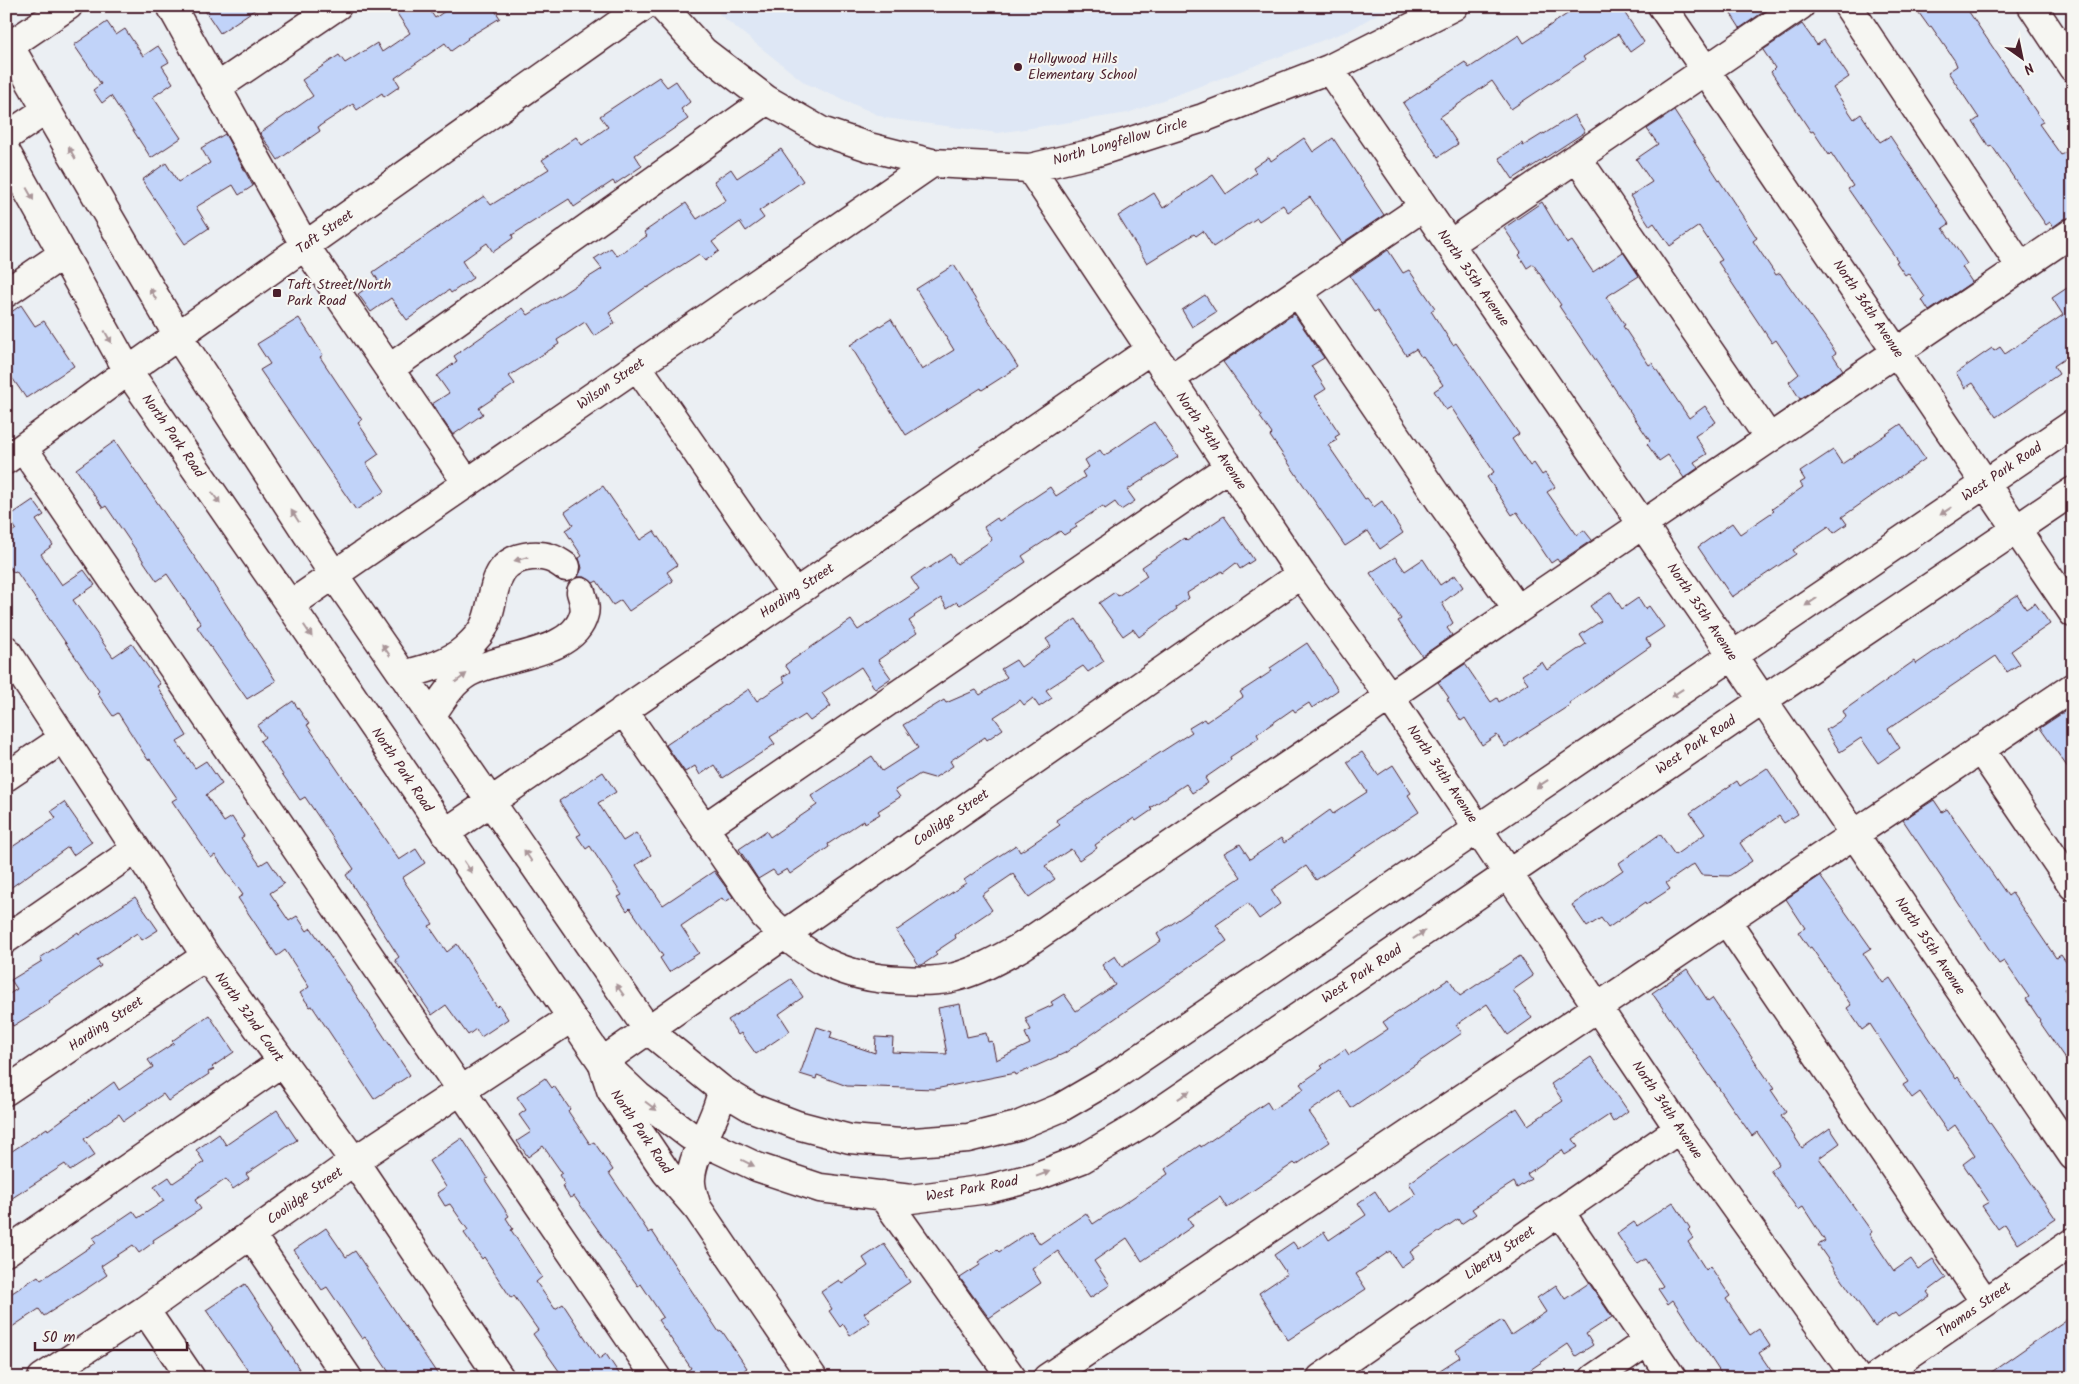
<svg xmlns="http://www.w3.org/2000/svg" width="2079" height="1384" font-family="Kalam,sans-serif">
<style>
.built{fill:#dee7f5}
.building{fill:#c1d3f9;stroke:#4a1f2b}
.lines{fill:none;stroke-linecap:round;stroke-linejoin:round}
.minor-casing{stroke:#4a1f2b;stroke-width:31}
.minor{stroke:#f6f6f2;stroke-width:28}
.oneway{fill:#a99598}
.poi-dot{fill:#4a1f2b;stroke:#f6f6f2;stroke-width:2}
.labels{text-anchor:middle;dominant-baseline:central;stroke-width:4;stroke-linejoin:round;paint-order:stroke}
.poi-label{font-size:14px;fill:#4a1f2b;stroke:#f6f6f2;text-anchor:start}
.street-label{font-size:14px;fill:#4a1f2b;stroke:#f6f6f2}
</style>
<rect width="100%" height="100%" fill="#ebeff3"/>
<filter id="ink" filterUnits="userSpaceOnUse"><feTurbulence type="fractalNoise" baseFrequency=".02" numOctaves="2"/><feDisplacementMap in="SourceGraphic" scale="10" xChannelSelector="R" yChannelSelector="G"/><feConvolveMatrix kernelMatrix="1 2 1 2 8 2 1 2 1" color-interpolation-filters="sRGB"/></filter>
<g filter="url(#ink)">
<path class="built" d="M722 6H1391L1350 30 1128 113 998 133 885 118 805 83 719 14Z"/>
<path class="building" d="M202 6H260L220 33Z
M392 6H427L435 18 452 6H492L500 18 467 38 468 39 451 51 445 43 395 78 400 86 384 97 382 93 357 110 353 104 318 127 320 131 278 160 260 133 313 96 302 80 339 55 345 63 377 43 382 52 410 33Z
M1579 6H1620L1644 42 1630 52 1618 34 1583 57 1585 60 1511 109 1492 81 1440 117 1458 144 1438 157 1403 103 1465 62 1469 68 1519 35 1524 43Z
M1726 6H1772L1740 28Z
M1929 6H1965L2043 122 2039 124 2061 155 2073 147V217L2064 219 2053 227 2050 222 2046 225 1992 146 1989 147 1973 122 1979 118 1948 72 1957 66 1955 61 1931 26 1929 27 1919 13Z
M107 22 116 35 125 29 143 56 158 46 169 62 162 66 173 83 153 97 181 138 151 158 111 96 102 103 93 90 101 84 74 45Z
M1802 24 1817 45 1824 40 1849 77 1833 88 1854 119 1861 114 1880 142 1890 136 1949 224 1943 228 1967 264 1962 267 1972 282 1929 311 1922 300 1925 297 1908 273 1905 275 1896 262 1898 261 1848 189 1853 186 1831 153 1829 155 1813 131 1811 132 1771 72 1775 68 1763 50Z
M659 77 667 87 676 81 690 102 681 109 688 119 635 155 642 166 615 184 613 181 574 207 569 199 512 235 513 238 493 252 487 243 462 261 473 278 451 293 449 290 407 320 391 298 371 312 358 294 378 280 373 272 484 196 491 205 549 169 542 160 576 137 582 145 608 127 600 116Z
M1674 111 1757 238 1753 241 1776 275 1780 273 1836 353 1833 355 1843 370 1800 399 1789 382 1799 374 1776 340 1772 343 1718 262 1722 260 1699 226 1670 246 1654 223 1650 226 1630 196 1652 182 1636 159 1658 144 1647 129Z
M1574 115 1585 132 1513 179 1499 158 1522 143 1523 146 1544 133V134Z
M225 134 253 186 239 195 233 185 196 207 209 228 185 244 142 180 166 163 178 182 210 163 201 148Z
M1304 138 1313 152 1333 138 1384 215 1342 243 1310 197 1288 212 1283 205 1259 221 1257 218 1213 247 1203 231 1196 236 1194 234 1147 263 1118 216 1154 193 1163 208 1213 175 1226 194 1256 173 1253 168 1269 157 1271 161Z
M781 149 803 181 759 211 764 218 746 231 740 222 712 242 719 251 705 261 699 254 647 288 646 287 609 313 615 323 594 336 585 322 557 340 559 344 509 376 515 384 479 408 483 414 453 435 432 404 449 393 437 376 457 361 454 356 523 308 528 315 602 269 594 259 611 248 617 256 647 236 644 232 686 203 697 219 726 200 714 181 731 169 737 178Z
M1542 202 1567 244 1572 241 1593 272 1623 252 1639 276 1606 297 1625 325 1623 326 1649 365 1652 363 1689 418 1705 406 1716 422 1695 436 1707 454 1694 462 1698 468 1684 478 1668 455 1659 461 1647 444 1650 441 1559 306 1561 305 1533 264 1527 268 1519 255 1521 253 1504 228Z
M1388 250 1403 273 1409 270 1435 308 1431 311 1453 345 1456 343 1519 434 1512 439 1530 466 1534 463 1542 475 1545 473 1555 487 1547 492 1577 535 1584 530 1592 540 1559 562 1557 559 1551 563 1517 512 1512 515 1487 477 1494 472 1451 407 1446 410 1434 391 1443 385 1423 356 1421 357 1416 349 1406 355 1377 311 1374 312 1350 276Z
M954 265 1018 367 982 390 981 388 906 435 850 345 891 319 922 370 954 350 916 289Z
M2073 284V353L2054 366 2059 374 1996 417 1973 383 1965 388 1956 373 1992 348 1994 351 2000 347 2005 354 2063 315 2052 298Z
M1205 295 1216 312 1192 327 1182 310Z
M21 305 35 326 44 321 74 366 26 398 6 369V316Z
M1294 314 1324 358 1311 366 1326 389 1315 396 1340 434 1335 437 1337 440 1328 445 1365 499 1367 498 1374 507 1382 501 1403 533 1380 549 1368 531 1345 546 1270 436 1272 434 1260 417 1262 416 1223 362Z
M299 318 323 355 320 357 362 420 358 423 379 454 366 463 385 491 356 510 260 370 270 364 257 344Z
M1154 422 1178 457 1127 490 1135 501 1121 510 1115 502 1105 509 1103 506 1075 524 1077 527 1064 535 1060 531 1022 556 1026 562 960 605 957 602 947 608 941 598 914 616 915 617 909 621 917 633 878 660 891 678 875 689 861 667 822 693 831 706 810 721 805 715 770 737 775 744 723 778 714 765 700 775 695 766 685 772 666 745 749 689 757 701 785 682 782 677 790 672 785 665 851 620 858 630 919 590 911 578 925 568 926 570 950 554 957 564 992 540 984 527 997 518 999 521 1050 487 1056 496 1085 477 1082 472 1089 467 1085 460 1100 450 1104 456Z
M1901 424 1925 459 1842 517 1847 524 1834 533 1829 526 1793 550 1796 554 1732 597 1698 547 1732 523 1740 534 1774 511 1772 509 1803 487 1800 483 1805 480 1800 472 1833 450 1842 464Z
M115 441 209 578 276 681 247 699 197 627 201 624 167 574 157 581 106 506 103 508 76 469Z
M603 486 640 540 654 531 677 565 667 572 673 581 629 611 621 600 613 605 597 581 593 583 585 577H578L582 568 579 558 582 556 565 530 573 525 565 512Z
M33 500 44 515 36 520 53 545 41 554 62 585 84 570 95 585 73 600 113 657 132 644 160 684 157 686 187 736 177 742 195 768 206 761 222 784 206 795 224 822 232 817 244 836 241 838 260 865 268 860 284 884 270 893 289 921 297 916 307 931 311 928 410 1075 374 1099 312 1006 310 1007 300 993 309 987 285 950 277 956 238 898 243 895 215 855 211 858 172 801 177 798 150 759 148 760 118 713 113 716 97 693 99 691 16 571 13 572 6 563V536L16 529 8 517Z
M1224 516 1254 560 1240 569 1236 563 1223 573 1222 571 1187 593 1189 598 1176 607 1177 609 1139 637 1133 629 1123 636 1099 603 1115 592 1118 596 1147 576 1142 567 1184 538 1187 541Z
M1395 557 1405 571 1423 559 1440 585 1455 575 1463 587 1442 603 1453 623 1447 628 1452 635 1422 656 1398 621 1401 619 1370 573Z
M1611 592 1622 609 1638 598 1645 609 1649 606 1664 627 1646 639 1651 646 1569 703 1570 705 1505 747 1497 735 1482 745 1465 718 1461 721 1447 699 1449 698 1438 682 1465 664 1491 702 1497 698 1499 702 1528 683 1522 675 1542 662 1547 670 1586 644 1580 635 1601 621 1590 606Z
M2017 595 2026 609 2035 603 2050 624 2011 651 2020 664 2007 672 1996 656 1888 729 1900 748 1878 763 1861 738 1840 752 1826 730 1846 717 1843 711 1914 661 1916 664Z
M1076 619 1104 661 1088 672 1083 666 1046 690 1052 698 1039 707 1033 698 1024 705 1020 700 994 717 1003 729 987 740 985 737 950 761 953 766 934 778 920 774 895 790 900 797 878 811 880 814 865 823 864 820 828 844 829 847 790 874 787 869 777 875 773 870 758 879 739 849 766 831 770 837 817 805 811 796 872 756 882 771 918 748 903 725 944 700 946 703 976 690 980 695 1007 677 1001 669 1016 660 1021 667 1051 646 1046 639Z
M1307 643 1338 690 1312 708 1309 703 1295 712 1293 709 1257 734 1259 738 1230 757 1231 760 1205 778 1208 783 1192 793 1186 784 1150 808 1152 810 1136 821 1134 818 1095 845 1097 848 1079 860 1071 849 1045 866 1055 879 1029 897 1013 874 982 895 992 910 955 935 956 938 935 952 937 955 922 965H919L896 931 966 883 964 880 985 865 1016 845 1020 852 1060 825 1056 820 1192 732 1189 728 1204 719 1206 722 1243 697 1240 692 1272 671 1270 668Z
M293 701 309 724 307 725 399 860 416 849 425 863 402 878 433 924 429 926 447 952 457 944 497 1007 499 1005 508 1019 481 1037 476 1029 468 1035 446 1005 432 1015 395 960 399 957 346 875 354 869 305 797 300 800 260 741 265 737 257 726Z
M2073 706V775L2040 728Z
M1362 752 1378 775 1393 765 1411 793 1408 795 1419 812 1316 880 1306 866 1271 890 1280 904 1259 919 1248 903 1216 925 1227 941 1065 1053 1016 1075 1015 1073 935 1089 847 1086 817 1075 816 1079 800 1074 817 1027 832 1032 830 1038 875 1053 876 1037 893 1038 892 1052 947 1054 938 1008 960 1004 967 1037 986 1033 988 1042 992 1041 996 1060 1030 1044 1025 1033 1031 1030 1025 1018 1053 1005 1051 1002 1064 994 1076 1011 1115 985 1102 965 1115 956 1122 967 1161 941 1157 934 1241 877 1224 853 1240 844 1250 859 1281 838 1284 843 1330 810 1333 814 1367 792 1347 762Z
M1767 768 1798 814 1784 823 1779 816 1740 843 1752 861 1729 876 1701 875 1694 864 1666 883 1670 889 1647 904 1646 902 1608 928 1601 918 1587 927 1572 905 1623 870 1619 863 1660 834 1675 855 1705 834 1690 813 1737 781 1740 786Z
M603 772 616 792 598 803 623 841 636 833 651 855 636 865 663 905 714 871 733 897 725 902 722 898 681 926 699 953 669 972 660 958 663 956 630 908 627 911 618 897 622 895 590 846 586 849 577 836 581 834 559 801Z
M1934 800 1942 812 1947 809 2008 896 2012 893 2056 958 2061 955 2073 972V983L2064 989 2073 1002V1070L2039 1021 2040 1020 2026 999 2029 997 2004 961 1999 964 1903 820Z
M64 802 92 842 73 855 68 847 6 891V851L56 818 51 811Z
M1820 876 1871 948 1863 953 1883 983 1890 978 1956 1079 1958 1077 1993 1127 2056 1219 2018 1244 2005 1224 1998 1229 1982 1206 1989 1202 1963 1164 1975 1155 1955 1125 1947 1131 1920 1092 1912 1098 1903 1085 1908 1082 1870 1024 1862 1030 1847 1008 1851 1005 1811 947 1809 948 1798 932 1805 928 1786 899Z
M135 897 158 930 142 940 137 933 97 960 101 966 49 1001 50 1003 13 1026 6 1015V996L17 989 11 980 42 961 40 958 78 932 79 934Z
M1520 956 1533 976 1513 990 1532 1018 1508 1035 1487 1004 1456 1025 1462 1033 1351 1108 1340 1091 1309 1112 1330 1142 1296 1165 1294 1163 1227 1208 1220 1197 1188 1218 1193 1226 1142 1261 1127 1238 1094 1261 1110 1285 1090 1298 1058 1251 1032 1269 1041 1283 989 1318 960 1278 980 1265 978 1262 997 1250 999 1252 1031 1231 1040 1244 1086 1213 1093 1224 1168 1174 1165 1169 1200 1145 1201 1147 1267 1102 1272 1110 1304 1089 1300 1084 1323 1068 1321 1066 1345 1049 1349 1055 1388 1029 1383 1022 1449 979 1460 996Z
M1687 969 1708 1001 1712 998 1774 1089 1771 1090 1786 1112 1781 1116 1802 1148 1830 1128 1840 1143 1819 1158 1872 1232 1869 1234 1894 1271 1911 1259 1918 1269 1933 1259 1946 1278 1927 1292 1930 1296 1898 1317 1895 1313 1875 1327 1818 1245 1825 1241 1803 1207 1798 1210 1770 1170 1779 1164 1757 1132 1752 1136 1652 993Z
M791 979 803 997 779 1014 790 1031 756 1054 741 1033 738 1035 728 1020Z
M209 1015 234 1052 212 1067 214 1069 208 1072 209 1074 168 1101 163 1094 124 1121 119 1114 84 1139 95 1155 70 1171 65 1164 6 1202V1155L47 1128 48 1130 114 1082 119 1090 153 1067 148 1060 174 1043 172 1041Z
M1591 1057 1628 1111 1613 1122 1609 1115 1573 1139 1578 1147 1565 1155 1562 1150 1527 1174 1531 1179 1517 1188 1514 1182 1472 1209 1476 1214 1461 1224 1458 1219 1430 1238 1410 1252 1414 1258 1401 1267 1390 1251 1356 1274 1366 1289 1288 1340 1259 1293 1287 1274 1274 1255 1293 1242 1298 1249 1324 1232 1329 1240 1366 1215 1358 1203 1375 1191 1389 1213 1416 1195 1409 1183 1517 1108 1528 1125 1563 1101 1551 1084Z
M545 1078 552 1088 554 1086 570 1109 568 1111 590 1144 594 1142 613 1170 609 1173 649 1233 652 1231 719 1332 722 1331 747 1368 733 1378H677L691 1368 658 1320 663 1317 641 1284 638 1286 574 1196 570 1198 562 1186 565 1184 559 1175 562 1173 543 1146 528 1157 517 1141 531 1132 519 1115 526 1110 517 1097Z
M277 1110 297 1140 246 1174 249 1178 233 1189 226 1179 195 1200 201 1209 153 1240 154 1242 139 1253 133 1245 101 1266 107 1275 80 1293 44 1316 39 1309 6 1331V1297L38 1276 41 1280 96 1243 93 1238 133 1211 138 1218 164 1201 154 1187 169 1177 173 1183 204 1162 196 1150 219 1134 226 1145Z
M462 1138 488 1178 485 1180 509 1216 506 1218 513 1229 511 1230 542 1277 536 1282 555 1309 563 1304 599 1359 606 1354 622 1378H564L533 1334 538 1330 514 1296 511 1298 484 1257 482 1259 464 1233 468 1230 450 1204 445 1206 437 1193 446 1187 429 1161Z
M1673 1202 1690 1228 1688 1230 1693 1238 1688 1242 1706 1270 1710 1266 1730 1296 1726 1299 1750 1335 1759 1329 1770 1346 1759 1353 1776 1378H1724L1673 1300 1668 1304 1658 1289 1663 1286 1645 1259 1637 1264 1617 1234 1634 1222 1637 1226Z
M326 1228 346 1257 355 1251 440 1378H393L365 1337 362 1339 327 1287 322 1290 294 1250Z
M884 1244 910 1282 864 1313 870 1322 850 1335 843 1324 840 1327 829 1311 832 1309 821 1292 839 1280 842 1284 868 1266 863 1258Z
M1589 1283 1612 1317 1586 1334 1593 1345 1576 1356 1568 1344 1530 1370 1534 1378H1428L1460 1357 1456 1350 1502 1320 1511 1335 1546 1312 1537 1298 1556 1285 1565 1299Z
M245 1284 274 1328 273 1329 305 1378H253L206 1310Z
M2073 1315V1370L2061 1378H1983Z"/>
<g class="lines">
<g class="minor-casing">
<path id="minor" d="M171 6 305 246 467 483
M662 6 703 51 767 100 821 131 869 147 932 163 1030 168 1094 153 1203 118 1329 69 1454 6
M1662 6 2073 613
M1848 6 2021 267
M2032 6 2073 68
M6 40 178 336 334 575 648 1030 722 1090 752 1108 797 1125 850 1139 900 1143 968 1138 1017 1126 1060 1108 1110 1079 2073 424
M6 48 68 6
M1329 69 1720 637 2073 1156
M216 88 337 6
M6 137 46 110
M6 152 128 371 290 605 602 1062 611 1090 666 1172 698 1209 813 1378
M1577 158 1769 438
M1030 168 1229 467 1301 574 1389 696 1679 1129 1857 1378
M1450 244 1800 6
M1298 292 1441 502 1517 609
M6 293 63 254
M637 366 794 593
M389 369 767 100
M1170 379 1423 207
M23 448 657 1378
M6 460 128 371 644 6
M290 605 932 163
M6 650 206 956 354 1161 500 1378
M403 675C425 669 448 664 465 649 473 642 483 631 486 622 497 593 490 560 531 556 546 555 554 558 566 567
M623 710 764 915C804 957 843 978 901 980 918 981 938 982 955 977 978 971 999 959 1021 947L2073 232
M431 716C442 700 451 683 468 673 500 655 574 656 584 614 586 607 583 599 581 592
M1980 749 2073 886
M6 777 64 738
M704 828 1229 467
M445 833 1150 350
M1726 920 1985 1302
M6 939 136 849
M602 1062 638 1096 689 1135 757 1167 820 1188 911 1199 988 1189 1035 1177 1082 1159 1143 1123 1763 700 2073 491
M602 1062 1301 574
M6 1091 206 956
M882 1195 1012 1378
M697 1208C695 1199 690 1188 691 1178 693 1150 717 1121 722 1090
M1560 1212 1672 1378
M251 1235 348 1378
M6 1252 282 1062
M145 1310 191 1378
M42 1378 145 1310 354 1161 571 1018
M1047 1378 2073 687
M1321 1378 1679 1129
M1594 1378 1648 1341
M1875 1378 2073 1242"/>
</g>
<use href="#minor" class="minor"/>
</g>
<defs><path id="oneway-solid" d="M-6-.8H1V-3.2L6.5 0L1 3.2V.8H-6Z" transform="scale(1.25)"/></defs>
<g class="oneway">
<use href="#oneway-solid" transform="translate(72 153) rotate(-120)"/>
<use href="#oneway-solid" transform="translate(30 194) rotate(61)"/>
<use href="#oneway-solid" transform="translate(153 294) rotate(-120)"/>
<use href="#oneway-solid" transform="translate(108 337) rotate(61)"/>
<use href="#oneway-solid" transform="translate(216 498) rotate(55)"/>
<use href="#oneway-solid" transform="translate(1946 511) rotate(146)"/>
<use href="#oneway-solid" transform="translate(295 516) rotate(-123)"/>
<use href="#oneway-solid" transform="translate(521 559) rotate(165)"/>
<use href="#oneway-solid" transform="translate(1811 602) rotate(146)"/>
<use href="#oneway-solid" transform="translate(308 631) rotate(56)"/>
<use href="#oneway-solid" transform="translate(386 650) rotate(-125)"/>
<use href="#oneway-solid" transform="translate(461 678) rotate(-37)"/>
<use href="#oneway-solid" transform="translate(1677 693) rotate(146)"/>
<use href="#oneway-solid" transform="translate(1542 784) rotate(146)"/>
<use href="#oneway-solid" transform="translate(528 856) rotate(-124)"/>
<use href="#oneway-solid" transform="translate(468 867) rotate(56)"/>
<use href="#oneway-solid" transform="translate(1419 935) rotate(-34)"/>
<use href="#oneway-solid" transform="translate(620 990) rotate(-125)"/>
<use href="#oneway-solid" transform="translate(1184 1095) rotate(-34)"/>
<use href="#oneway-solid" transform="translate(651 1106) rotate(37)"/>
<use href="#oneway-solid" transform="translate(748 1163) rotate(26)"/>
<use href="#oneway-solid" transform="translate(1043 1174) rotate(-21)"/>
</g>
</g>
<g class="poi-dot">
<circle cx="1018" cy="67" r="5"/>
<rect x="272" y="288" width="10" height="10" rx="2.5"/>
</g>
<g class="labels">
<g class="poi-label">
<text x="1028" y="59">Hollywood Hills<tspan x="1028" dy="16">Elementary School</tspan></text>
<text x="287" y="285">Taft Street/North<tspan x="287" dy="16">Park Road</tspan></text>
</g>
<g class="street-label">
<text transform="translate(1120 142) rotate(-16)">North Longfellow Circle</text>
<text transform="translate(325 232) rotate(-35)">Taft Street</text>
<text transform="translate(1473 278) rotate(55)">North 35th Avenue</text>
<text transform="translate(1868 309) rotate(56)">North 36th Avenue</text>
<text transform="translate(611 384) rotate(-35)">Wilson Street</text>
<text transform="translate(173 436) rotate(55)">North Park Road</text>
<text transform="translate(1211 441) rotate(56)">North 34th Avenue</text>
<text transform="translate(2002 472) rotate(-34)">West Park Road</text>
<text transform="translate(797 591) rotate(-34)">Harding Street</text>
<text transform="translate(1702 612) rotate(56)">North 35th Avenue</text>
<text transform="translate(1696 745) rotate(-34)">West Park Road</text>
<text transform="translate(402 770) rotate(56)">North Park Road</text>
<text transform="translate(1442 774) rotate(56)">North 34th Avenue</text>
<text transform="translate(951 818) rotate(-35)">Coolidge Street</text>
<text transform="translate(1930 946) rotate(56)">North 35th Avenue</text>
<text transform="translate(1362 974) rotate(-34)">West Park Road</text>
<text transform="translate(249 1017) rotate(54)">North 32nd Court</text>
<text transform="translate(106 1024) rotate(-34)">Harding Street</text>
<text transform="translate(1667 1110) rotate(56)">North 34th Avenue</text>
<text transform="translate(641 1132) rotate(56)">North Park Road</text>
<text transform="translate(972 1189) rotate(-10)">West Park Road</text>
<text transform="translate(305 1196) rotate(-35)">Coolidge Street</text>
<text transform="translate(1500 1253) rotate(-35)">Liberty Street</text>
<text transform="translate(1974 1310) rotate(-35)">Thomas Street</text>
</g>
</g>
<rect width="2079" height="1384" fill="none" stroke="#f6f6f2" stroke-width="25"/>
<rect x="12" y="12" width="2054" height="1359" fill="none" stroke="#4a1f2b" stroke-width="2" filter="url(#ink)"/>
<g transform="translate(2022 58) rotate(147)" stroke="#f6f6f2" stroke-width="4" paint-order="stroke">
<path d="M0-4L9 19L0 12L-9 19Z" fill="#4a1f2b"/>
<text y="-8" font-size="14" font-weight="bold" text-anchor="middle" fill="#4a1f2b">N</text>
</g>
<path d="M35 1342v8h152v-8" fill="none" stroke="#4a1f2b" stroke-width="2.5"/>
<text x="42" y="1342" font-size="15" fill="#4a1f2b" stroke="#f6f6f2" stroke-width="4" paint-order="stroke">50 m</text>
</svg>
